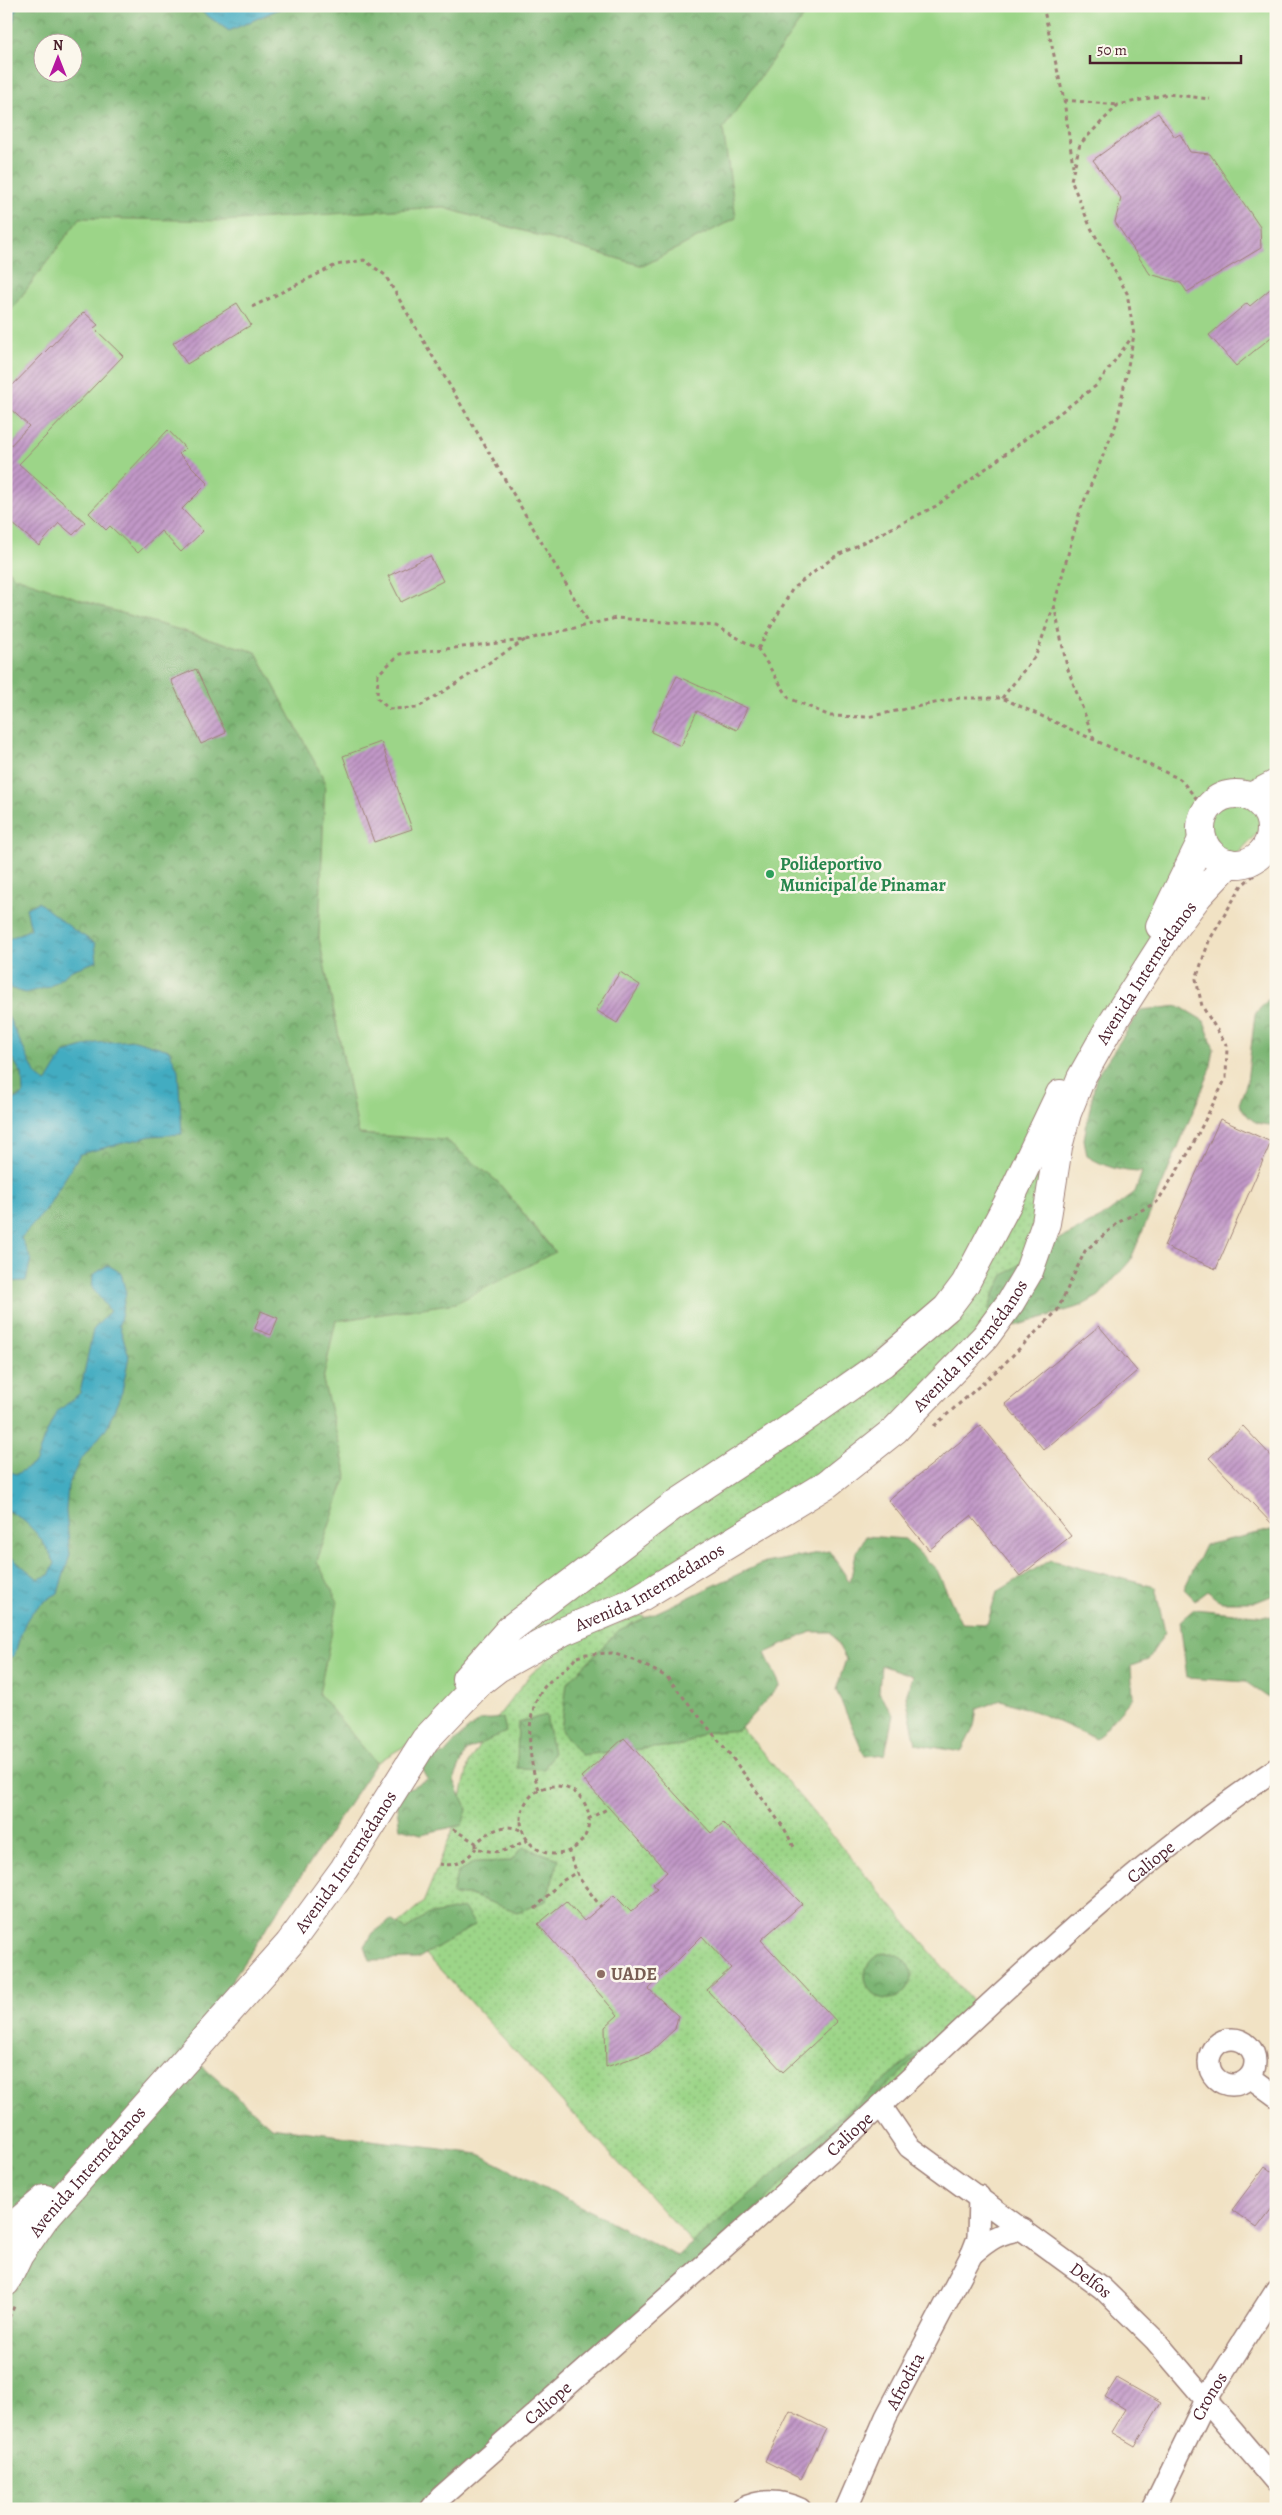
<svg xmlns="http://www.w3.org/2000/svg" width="1282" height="2515" font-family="Alegreya,serif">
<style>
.grass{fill:url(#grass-dots);stroke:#737a5a}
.forest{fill:url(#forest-crowns);stroke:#646a50;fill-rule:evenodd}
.garden{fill:#9cd588;stroke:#737a5a}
.water{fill:url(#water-ripples);stroke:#466676}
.building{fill:url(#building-hatch)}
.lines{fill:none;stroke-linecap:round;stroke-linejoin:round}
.street-casing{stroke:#9e8078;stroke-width:24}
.secondary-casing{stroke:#9e8078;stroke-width:30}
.path{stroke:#9e8078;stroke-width:3;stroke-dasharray:4 4;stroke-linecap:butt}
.street{stroke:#fff;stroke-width:21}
.secondary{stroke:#fff;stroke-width:28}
.leisure-dot{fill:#2e9e5b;stroke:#fbf7ec;stroke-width:2}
.education-dot{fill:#8d6e63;stroke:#fbf7ec;stroke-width:2}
.labels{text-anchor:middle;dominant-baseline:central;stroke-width:5;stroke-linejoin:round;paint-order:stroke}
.leisure-label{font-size:18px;font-weight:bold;fill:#27864d;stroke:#fbf7ec;text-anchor:start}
.street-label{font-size:18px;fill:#4a1f2b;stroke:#fbf7ec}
.education-label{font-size:18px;font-weight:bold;fill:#785e54;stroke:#fbf7ec;text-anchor:start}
</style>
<defs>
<pattern id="grass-dots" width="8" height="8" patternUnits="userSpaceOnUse" patternTransform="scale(1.25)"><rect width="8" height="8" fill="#9cd588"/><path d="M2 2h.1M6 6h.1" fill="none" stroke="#88b676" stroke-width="1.8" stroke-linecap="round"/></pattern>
<pattern id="forest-crowns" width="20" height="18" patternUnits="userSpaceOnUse" patternTransform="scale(1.25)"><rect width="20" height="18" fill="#7db674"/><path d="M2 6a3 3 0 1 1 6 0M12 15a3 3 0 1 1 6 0" fill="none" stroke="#68935f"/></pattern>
<pattern id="water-ripples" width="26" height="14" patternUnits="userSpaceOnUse" patternTransform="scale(1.25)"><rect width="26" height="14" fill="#42acc1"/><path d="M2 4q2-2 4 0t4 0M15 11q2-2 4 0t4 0" fill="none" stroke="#398b9d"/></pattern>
<pattern id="building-hatch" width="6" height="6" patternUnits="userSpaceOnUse" patternTransform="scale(1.25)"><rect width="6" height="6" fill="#c198c7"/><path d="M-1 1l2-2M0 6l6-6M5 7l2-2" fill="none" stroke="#9f7ba2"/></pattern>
</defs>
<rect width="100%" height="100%" fill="#fbf7ec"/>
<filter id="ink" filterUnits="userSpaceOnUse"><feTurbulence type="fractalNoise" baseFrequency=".02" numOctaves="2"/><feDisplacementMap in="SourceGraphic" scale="10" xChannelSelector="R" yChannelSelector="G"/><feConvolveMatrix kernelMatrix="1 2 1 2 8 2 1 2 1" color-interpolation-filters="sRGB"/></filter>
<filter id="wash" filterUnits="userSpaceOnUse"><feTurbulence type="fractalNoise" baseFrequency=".0096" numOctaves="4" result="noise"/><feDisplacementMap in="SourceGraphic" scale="20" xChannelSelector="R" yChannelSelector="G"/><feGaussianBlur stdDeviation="1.12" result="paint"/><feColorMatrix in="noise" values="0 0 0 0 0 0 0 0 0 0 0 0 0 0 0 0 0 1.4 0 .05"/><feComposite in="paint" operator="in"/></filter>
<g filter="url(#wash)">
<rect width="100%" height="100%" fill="#f1e2c4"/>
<path class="grass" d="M1054 1107 1029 1271 895 1430 572 1640 640 1615 660 1624 700 1680 753 1741 981 2012 709 2261 398 1924 423 1903 455 1824 469 1762 496 1719 530 1675 567 1641 471 1672Z"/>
<path class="forest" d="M6 6H811L723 129 736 218 643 266 441 207 189 224 80 218 6 317ZM42 42H72V72H42Z
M6 567 14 576 108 609 256 652 325 781 319 938 359 1134 446 1140 498 1182 555 1253 457 1303 336 1321 323 1380 347 1475 317 1561 339 1602 319 1694 376 1763 185 2051 271 2127 479 2154 677 2256 974 2004 436 2509H6Z
M1276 991V1125C1255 1125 1250 1121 1239 1104L1247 1082 1255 1014Z
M1179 1006 1204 1021 1214 1049 1210 1071 1130 1261 1099 1296 1081 1306 1012 1327 999 1325 989 1309 993 1296 1004 1275 1056 1241 1101 1218 1135 1192 1142 1172C1122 1172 1105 1167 1087 1156L1084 1139 1096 1077 1141 1010Z
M1276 1529V1594L1256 1602H1222L1207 1591 1195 1600 1184 1589 1205 1545Z
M866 1536 905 1539 937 1570 961 1623 987 1624 997 1592 1050 1560 1155 1587 1165 1632 1148 1660 1131 1666 1133 1697 1096 1739 1039 1713 1001 1700 977 1709 974 1727 961 1752 916 1744 906 1696 913 1676 881 1665 879 1692 893 1715 885 1754 865 1756 836 1690 846 1659 831 1632H811L765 1653 780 1685 739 1730 704 1733 683 1745 581 1755 561 1730 567 1683 619 1630 760 1564 829 1551 850 1582 856 1553Z
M1194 1609 1276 1617V1703L1246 1682 1187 1678 1180 1621Z
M546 1715 553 1754 544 1769 517 1768 518 1723Z
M503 1718 506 1732 466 1751 454 1780 467 1810 462 1825 421 1834 400 1828 395 1795 428 1779 420 1765 444 1754 458 1738 480 1720Z
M523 1847 559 1859 546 1901 518 1912 470 1895H452L457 1873 475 1862 511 1861Z
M464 1908 475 1925 417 1959 370 1960 365 1946 373 1933 391 1920 406 1930 426 1915Z
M865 1976a23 23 0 1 1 46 0a23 23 0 1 1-46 0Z"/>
<path class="garden" d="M811 6H1276V813L1161 935 963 1282 471 1672 420 1737 376 1763 319 1694 338 1602 317 1561 347 1475 323 1380 336 1321 456 1303 555 1252 498 1182 446 1140 359 1134 319 938 325 781 256 652 108 609 13 576 6 567V317L80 218 223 221 441 207 643 266 736 218 723 129Z"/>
<path class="water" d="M6 6H17L6 52Z
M208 6H317L279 9 229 31 202 12Z
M38 902 74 930 95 943 97 961 72 970 49 987 25 993 6 987V940L31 929 26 908Z
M6 1012 36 1075 46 1083 64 1053 96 1043 135 1040 169 1050 178 1070 182 1134 151 1136 80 1154 45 1211 21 1238 31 1259 26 1281 6 1282V1105L23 1094 22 1074 6 1048Z
M108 1265 121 1273 126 1293 119 1325 129 1356 122 1392 106 1429 79 1462 68 1486 66 1511 70 1555 58 1593C24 1613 26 1620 14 1656L6 1659V1553L38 1579 49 1575 55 1563C43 1540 30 1521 6 1510V1471L17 1474 36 1462 43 1440 56 1413 80 1393 93 1330 110 1311 92 1288 93 1275Z"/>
<g id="blocks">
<path class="building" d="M1158 113 1175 137 1180 134 1190 152 1210 154 1260 227 1261 248 1187 292 1181 283 1150 274 1115 222 1121 198 1093 160Z
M1276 284V333L1236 366 1209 335 1247 303 1250 306Z
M237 303 251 325 187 364 173 343Z
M84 312 98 325 94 328 123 356 19 464 85 522 73 535 59 523 39 546 6 518V450L29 426 6 405V392Z
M168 430 185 448 179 454 208 483 182 509 203 531 181 552 161 531 138 553 110 526 106 530 89 513Z
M430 556 443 581 401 602 388 576Z
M196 669 226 733 201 744 171 680Z
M677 676 747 708 737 730 697 711 681 746 651 732Z
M381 742 412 829 374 842 343 756Z
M620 972 640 985 617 1023 596 1010Z
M1220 1119 1271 1142 1216 1269 1164 1246Z
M261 1311 278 1318 271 1335 255 1329Z
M1099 1326 1137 1371 1044 1450 1005 1404Z
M981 1425 1071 1536 1020 1576 971 1516 929 1550 888 1500Z
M1243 1426 1276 1461V1528L1209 1458Z
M624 1738 711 1833 723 1823 802 1904 761 1940 837 2022 783 2072 707 1990 731 1968 702 1936 649 1989 678 2016 675 2029 650 2052 606 2067 605 2027 618 2015 538 1924 566 1901 584 1921 614 1895 631 1912 657 1889 653 1884 667 1872 581 1777Z
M1265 2166 1276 2174V2203L1257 2228 1232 2210Z
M1117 2378 1161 2403 1135 2446 1111 2432 1125 2409 1105 2397Z
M790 2411 826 2429 801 2479 765 2461Z"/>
</g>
</g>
<g filter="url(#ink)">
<use href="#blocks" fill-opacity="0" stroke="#9e8078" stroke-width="1"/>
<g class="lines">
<g class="street-casing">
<g id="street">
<circle cx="1232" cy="2062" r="23"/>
<path d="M1250 2077 1276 2096"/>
<path id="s1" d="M881 2106 909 2147 1102 2288 1155 2340 1276 2482"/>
<path d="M971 2255C990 2239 998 2233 1023 2229"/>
<path id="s2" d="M431 2509 441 2497C587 2368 735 2240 878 2108 1006 1990 1130 1866 1276 1769"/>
<path d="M742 2509C760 2499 782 2500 800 2509"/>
<path id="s3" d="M846 2509 886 2417 971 2256 978 2238 979 2196"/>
<path id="s4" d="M1153 2509 1206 2400 1276 2290"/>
</g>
</g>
<g class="secondary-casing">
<g id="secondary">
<circle cx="1236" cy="829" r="35"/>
<path d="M1251 797 1276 784"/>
<path d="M1160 926 1202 840"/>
<path d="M466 1679 510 1629 673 1506 782 1434 883 1363 947 1308 965 1284 1012 1195 1060 1094"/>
<path d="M6 2232 45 2199"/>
<path id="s5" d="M6 2282 19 2255 44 2219 289 1944 344 1869 425 1740 480 1682 498 1668 564 1631 633 1602 827 1484 895 1430 985 1337 1010 1303 1029 1271 1046 1223 1058 1147 1067 1113 1081 1078 1108 1030 1168 936 1198 896 1229 863"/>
</g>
</g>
<path class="path" d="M1043 6 1064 100 1073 166
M1064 100 1118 105
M252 307 336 265 364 260 385 275 590 625
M525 640 417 708 389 709 377 698 378 674 400 654 525 640 616 618 716 626 758 649 789 698 830 716 867 717 959 698H1002L1180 779 1206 810
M758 649 793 588 834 557 936 506 1097 385 1132 337
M1002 698 1036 655 1054 606
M1094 739 1067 667 1054 605 1080 511 1117 422 1134 335 1127 293 1090 226 1071 180 1080 144 1118 105 1168 94 1210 99
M934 1426 1001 1367 1057 1311 1085 1251 1119 1222 1157 1202 1189 1152 1226 1078 1227 1046 1202 1006 1196 979 1209 941 1242 885 1264 867 1276 851
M577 1657 586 1654 612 1653 634 1660 667 1677 728 1752 784 1828 794 1847
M521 1820a34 34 0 1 1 68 0a34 34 0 1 1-68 0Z
M539 1789C527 1759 523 1706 549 1682 557 1674 573 1665 576 1656
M588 1819 609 1808
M453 1829 476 1843C488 1832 506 1821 522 1831
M476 1843V1848C503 1856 504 1850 528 1840
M568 1850 579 1878 601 1907
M439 1864C456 1867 466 1861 476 1848
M535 1909 559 1883 577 1872
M6 2325 15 2304"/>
<use href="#street" class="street"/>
<use href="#secondary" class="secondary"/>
</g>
</g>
<circle class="leisure-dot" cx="770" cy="874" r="5"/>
<circle class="education-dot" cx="601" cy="1974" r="5"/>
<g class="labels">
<g class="leisure-label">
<text x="780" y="864">Polideportivo<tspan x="780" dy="21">Municipal de Pinamar</tspan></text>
</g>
<g class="street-label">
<text stroke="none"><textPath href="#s5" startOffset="1788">Avenida Intermédanos</textPath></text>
<text stroke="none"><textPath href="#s5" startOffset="1368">Avenida Intermédanos</textPath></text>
<text stroke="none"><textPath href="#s5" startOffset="962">Avenida Intermédanos</textPath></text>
<text stroke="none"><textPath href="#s5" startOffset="542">Avenida Intermédanos</textPath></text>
<text stroke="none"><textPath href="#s2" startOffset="968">Caliope</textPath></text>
<text stroke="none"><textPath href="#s2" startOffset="562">Caliope</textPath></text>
<text stroke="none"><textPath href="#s5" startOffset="138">Avenida Intermédanos</textPath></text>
<text stroke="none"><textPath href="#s1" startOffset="275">Delfos</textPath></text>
<text stroke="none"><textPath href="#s3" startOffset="141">Afrodita</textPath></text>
<text stroke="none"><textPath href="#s4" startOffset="126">Cronos</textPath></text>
<text stroke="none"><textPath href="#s2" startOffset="158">Caliope</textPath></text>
</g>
<g class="education-label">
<text x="611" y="1974">UADE</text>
</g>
</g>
<rect width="1282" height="2515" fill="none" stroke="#fbf7ec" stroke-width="25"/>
<g transform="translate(58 58)"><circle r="24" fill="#fbf7ec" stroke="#b4a19f"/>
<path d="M0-4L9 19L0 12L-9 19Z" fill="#b5179e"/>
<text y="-8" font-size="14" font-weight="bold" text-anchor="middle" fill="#4a1f2b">N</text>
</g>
<path d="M1090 55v8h151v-8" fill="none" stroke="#4a1f2b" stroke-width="2.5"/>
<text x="1097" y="55" font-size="15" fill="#4a1f2b" stroke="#fbf7ec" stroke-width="4" paint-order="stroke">50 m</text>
</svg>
